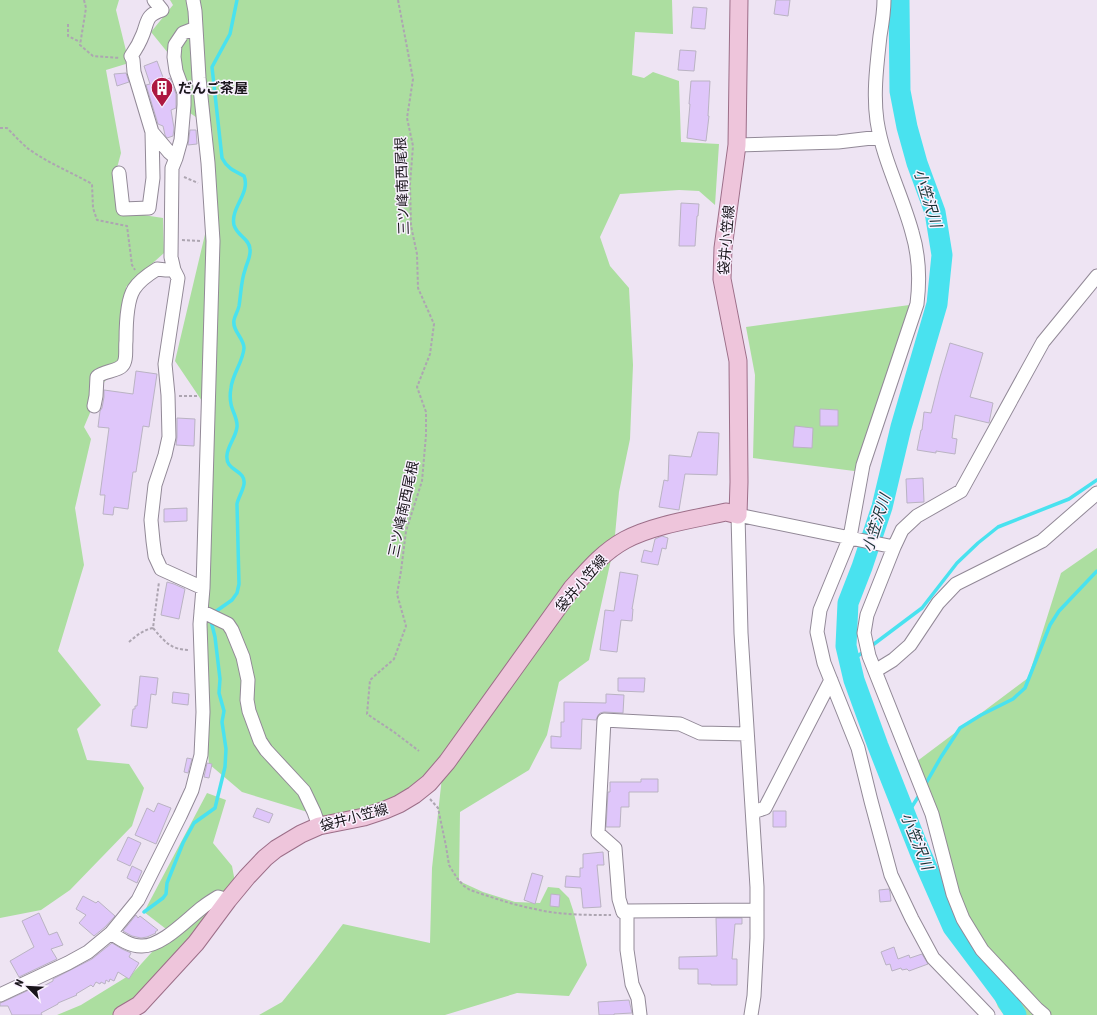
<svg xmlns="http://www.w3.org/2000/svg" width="1097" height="1015" font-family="'Asap Condensed','Noto Sans JP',sans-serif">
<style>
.green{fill:#acdea0}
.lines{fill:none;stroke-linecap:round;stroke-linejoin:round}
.stream{stroke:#49e2ef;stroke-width:3.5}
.river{stroke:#49e2ef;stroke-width:21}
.building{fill:#dfc6fa;stroke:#bab3c3}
.minor-casing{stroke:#928997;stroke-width:15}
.major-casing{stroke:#9c6e88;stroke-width:19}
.path{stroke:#ada5b1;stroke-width:2;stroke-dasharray:3 2;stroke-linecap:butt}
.minor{stroke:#fff;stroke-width:13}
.major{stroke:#eec5db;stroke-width:17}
.labels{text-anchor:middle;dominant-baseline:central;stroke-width:3;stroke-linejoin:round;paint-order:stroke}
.poi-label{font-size:14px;font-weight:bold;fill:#19151b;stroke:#faf2ff;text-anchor:start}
.street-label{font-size:14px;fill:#19151b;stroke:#faf2ff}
.water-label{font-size:15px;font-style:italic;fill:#193234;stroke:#faf2ff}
</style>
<rect width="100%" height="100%" fill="#eee4f3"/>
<path class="green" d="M0 0H119L116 10 129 63 106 70 121 153 114 179 117 211 163 218 164 253 126 287 120 359 101 387 84 427 91 439 75 508 84 565 58 651 101 705 77 729 87 760 129 764 144 788 132 826 70 890 41 910 0 918Z
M170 0H672L673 34 635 32 632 75 644 78 653 72 679 81 681 142 719 144 715 205 699 191 679 190 620 194 600 237 610 266 629 288 633 365 630 439 619 492 614 546 589 660 559 682 547 735 529 770 460 812 459 881 483 892 515 902 540 903 548 887 559 888 569 898 573 910 587 965 569 996 517 993 445 1015H259L282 1002 315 961 343 924 430 943 432 868 442 777 430 770 399 796 362 813 324 817 242 792 209 764 198 636 204 404 175 361 216 188 212 128 187 111 181 69 151 32 173 5Z
M917 304 862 472 753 458 755 375 746 327Z
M1097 548V1015H1004L998 1007 972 938 912 765 1028 678 1061 573Z
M207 793 226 800 213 843 232 866 235 882 138 1015H57L81 1005 133 973 170 932 144 912Z"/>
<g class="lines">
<path class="stream" d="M870 647 922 608 957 563 978 543 998 527 1069 499 1097 480
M850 661 865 651
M925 785 941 757 960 728 981 715 1013 699 1025 688 1050 625 1059 611 1097 571
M906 816 920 794
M144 912 163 898 166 894 167 883 183 843 194 823 215 808 225 767 226 749 222 722 224 711 219 693 220 679 215 637 211 621 215 612 232 600 237 593 239 584 237 504C238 498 243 491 244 484 246 469 225 472 227 455 228 445 236 437 237 427 238 419 232 411 231 404 230 399 230 393 231 388 232 375 243 362 244 348 244 338 232 331 234 320 235 315 238 311 239 306 241 294 241 281 245 270 247 262 251 257 250 249 249 238 237 236 234 225 230 208 251 193 244 176 234 171 227 168 222 158L212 67 230 34 237 0"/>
<path class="river" d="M899 0 900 91 907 127 917 163 935 212 942 255 937 304 901 427 882 507 862 567 848 603 846 646 854 680 878 746 920 852 953 927 1004 995 1016 1015"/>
</g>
<path class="building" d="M776 0H790L788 16 774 14Z
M693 7 707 8 705 29 691 28Z
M680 50 696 51 694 71 678 70Z
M157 61 164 80 170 78 176 94V108L171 110 174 128 173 136 167 138 165 135 163 126 158 124 146 85 150 84 144 66Z
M126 73 129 82 117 86 114 74Z
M691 81H710L708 116H709L706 141 687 138 690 104H689Z
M190 130H196L197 144 188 145Z
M681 203 699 204 698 216H697L695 246H679Z
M950 343 983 353 970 397 993 403 989 423 955 415 952 438 957 439 955 454 936 451V453L917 450 921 430H922L924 412 931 413 940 377Z
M136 371 157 374 149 427 143 426 136 472H133L128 509 114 507 113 515 103 514 105 495H100L109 428 98 427 100 411 102 408 104 397V390L133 394Z
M820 409 838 410V426H820Z
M177 418 195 419 194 446 176 445 177 437Z
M795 426 813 428 812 448 793 447Z
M698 432 719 433 717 475 685 474 679 510 659 507 664 480 668 481 669 455 691 457Z
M923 478 924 502 907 503 906 479Z
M187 508V521L164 522V509Z
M662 536 668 538 666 549 662 548 658 565 641 562 644 550 652 552 655 539Z
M620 572 638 575 632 609H633L632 621 621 620 617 652 600 650 605 610 614 611Z
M167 582 174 584 185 589 179 619 161 615Z
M140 676 158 678 156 695 151 694 147 728 131 726 133 709H135V706H137Z
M618 678H645L644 692 618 691Z
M173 692 189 694 188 705 172 703Z
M606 694 624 695 623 713 604 712 600 713 598 715 596 720 582 719 581 749 551 748V736L561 737V722H564V702L606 703Z
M187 758 192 759 188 773 184 772Z
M207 763 212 764 209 778 204 777Z
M641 779H658V792H629V807H621L620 827H606L608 792H610V782H641Z
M158 803 171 808 156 844 135 835 147 808 154 812Z
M257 808 273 814 269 823 253 817Z
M773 811H786V827H773Z
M128 837 141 843 130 866 117 860Z
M603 852 604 865H597L601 907 583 908 581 888 565 887 566 876 580 877V868H583V854Z
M132 866 142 871 137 883 127 878Z
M532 873 543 876 535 904 524 900Z
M889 889 890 892 891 901 880 902 879 890Z
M551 894 560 895 559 907 550 906Z
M83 896 96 903 98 901 115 916 105 927 94 936 79 923 86 915 76 909Z
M39 913 49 935 57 932 63 945 51 949 57 959 19 977 10 961 34 947 22 921Z
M136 915 138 918 140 916 158 930 155 932 156 933 147 937 141 938 132 936 123 931Z
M716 918H742V924H735L732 959H737V985H711V984H698V969H679V957L717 956Z
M112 943 122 949 131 953 129 957 139 963 129 979 118 972 114 981 110 979 109 982 106 980 105 984 101 982 100 984 96 982 93 987 91 985 76 994 77 995 58 1003V1004L41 1013 42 1015H12L8 1006H0V1003L3 1002 31 989 32 992 53 981V979L92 959Z
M894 947 898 959 909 955 910 958 922 954 928 964 909 971 907 969 902 970 901 968 892 971 890 964 886 965 881 952Z
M629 1000 632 1013 614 1014V1015H599L598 1002Z"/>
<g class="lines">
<g class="minor-casing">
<path id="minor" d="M884 0C884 12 882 24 880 36 877 64 873 93 877 121 883 160 902 195 912 232 919 255 920 280 917 304L863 465 850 537 820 610 817 632 824 663 858 748 871 801 891 875 912 919 933 958 988 1015
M196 28 183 33 175 45 174 57 176 71 184 93V105L181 140 176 158 172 168 171 257 174 270 178 278 165 364 168 395 169 437 165 455 155 485 151 520 153 541 155 556 161 569 203 588
M152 132 134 72 133 60 131 56C136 49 140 42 143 34 148 21 146 15 162 10L154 0
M737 145 838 142 880 137
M119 173 123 209 149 208 153 178 152 132 169 152 176 158
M94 406 96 396 97 377C104 370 120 372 124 363 127 357 125 348 126 341 126 328 127 300 134 289 139 281 149 274 157 269L166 270H174
M201 611 228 624 232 630 243 657 248 680 247 700 249 711 260 741 266 750 304 791 314 812 319 826
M875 671 893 660 910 645 938 603 956 584 1042 541 1097 493
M747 734 700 733 680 724 604 720 598 833 615 848 619 899 623 912 627 911 757 910
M753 812 765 808 831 680
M627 911V950L632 984 638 998 640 1015
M111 933C120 939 130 946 141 946 162 947 187 919 203 907 208 903 213 900 218 897L228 900
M0 995 68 963 88 952 111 933 138 900 180 816 192 790 201 755 203 712 200 624 203 588 213 241 208 163 199 78 195 11 193 0
M751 1015 754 996 757 938V887L741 633 738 515 894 547
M1044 1015 1037 1009 982 950 963 919 953 894 932 814 869 656 864 633 867 615 894 547 902 530 917 516 961 491 1043 342 1097 276"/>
</g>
<g class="major-casing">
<path id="major" d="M122 1015 139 1005 196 943 228 900 247 877 265 858 276 849 301 834 319 826 364 817 385 810 399 804 414 795 429 783 447 762 572 588C588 570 603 552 625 540 653 525 694 519 726 512L738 515 739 482 738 361 722 279 723 248 737 145 739 0"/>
</g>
<path class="path" d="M84 0 86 8 80 45 93 56 120 58
M398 0 413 79 407 118 413 146 410 184 411 226 417 254 418 288 434 324 430 354 417 387 426 412V435L422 481 406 531 401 571 397 594 406 626 394 659 370 680 367 714 394 732 419 751
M68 24V36L80 42
M0 128H7C15 136 22 144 30 150 50 164 71 172 92 184L93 208 97 220 127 226 132 265 135 270
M184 177 198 183
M182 240 201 241
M179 396H197
M153 628C165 642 171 650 190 650
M129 642C136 636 143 630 153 628L159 582
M430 799 438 808 446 846 449 865 457 878 464 886 470 890C491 897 513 905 535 909 559 915 586 915 611 915"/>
<use href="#minor" class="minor"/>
<use href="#major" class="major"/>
</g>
<defs>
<g id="building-pin" transform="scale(1.15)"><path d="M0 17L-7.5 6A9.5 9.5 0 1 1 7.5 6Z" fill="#ad1841" stroke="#faf2ff"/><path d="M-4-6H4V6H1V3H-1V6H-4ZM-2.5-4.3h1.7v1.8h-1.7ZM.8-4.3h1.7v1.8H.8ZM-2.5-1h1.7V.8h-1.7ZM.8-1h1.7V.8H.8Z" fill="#fff"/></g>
</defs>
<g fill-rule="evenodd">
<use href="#building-pin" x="162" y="88"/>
</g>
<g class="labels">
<g class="poi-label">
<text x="178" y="88">だんご茶屋</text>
</g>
<g class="street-label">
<text transform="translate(402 186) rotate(-92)">三ツ峰南西尾根</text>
<text transform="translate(726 240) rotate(-85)">袋井小笠線</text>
<text transform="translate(403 509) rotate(-78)">三ツ峰南西尾根</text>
<text transform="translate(581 583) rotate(-49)">袋井小笠線</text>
<text transform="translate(354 817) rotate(-15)">袋井小笠線</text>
</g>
<g class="water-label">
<text transform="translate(928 198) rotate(73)">小笠沢川</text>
<text transform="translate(876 523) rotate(-72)">小笠沢川</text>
<text transform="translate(917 841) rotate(68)">小笠沢川</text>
</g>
</g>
<g transform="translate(28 987) rotate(294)" stroke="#faf2ff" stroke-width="3" paint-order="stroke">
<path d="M0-3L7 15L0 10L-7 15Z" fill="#19151b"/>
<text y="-6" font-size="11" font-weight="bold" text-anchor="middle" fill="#19151b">N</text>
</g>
</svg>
